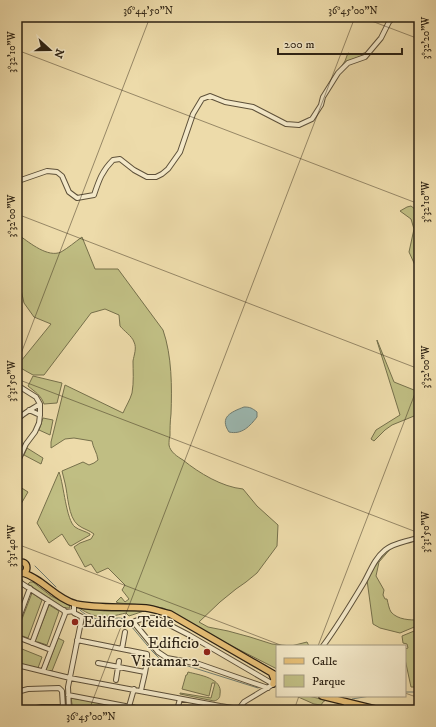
<svg xmlns="http://www.w3.org/2000/svg" width="436" height="727" font-family="'IM FELL DW Pica',serif">
<style>
.green{fill:#c0be83;stroke:#76704b}
.water{fill:#9cb9b2;stroke:#707d72}
.lines{fill:none;stroke-linecap:round;stroke-linejoin:round}
.stream{stroke:#707d72;stroke-width:1}
.minor-casing{stroke:#5d5039;stroke-width:6}
.major-casing{stroke:#2d2213;stroke-width:8}
.minor{stroke:#f3e8c8;stroke-width:4}
.major{stroke:#e6be75;stroke-width:5.5}
.ticks{fill:none;stroke:#2d2213;stroke-width:1;stroke-opacity:0.45}
.poi-dot{fill:#8f2418;stroke:#f3e8c8;stroke-width:1.5}
.labels{text-anchor:middle;dominant-baseline:central;stroke-width:3;stroke-linejoin:round;paint-order:stroke}
.poi-label{font-size:16px;fill:#2d2213;stroke:#f3e8c8;text-anchor:start}
.neatline{fill:none;stroke:#2d2213;stroke-width:1.5}
.ticks-label{font-size:10px;text-anchor:middle;fill:#2d2213}
</style>
<rect width="100%" height="100%" fill="#eddbaa"/>
<filter id="stains"><feTurbulence type="fractalNoise" baseFrequency=".005" numOctaves="4"/><feColorMatrix values="0 0 0 0 .2 0 0 0 0 .09 0 0 0 0 .02 0 0 0 .5 -.17"/></filter>
<radialGradient id="worn" r=".72"><stop offset=".6" stop-color="#630" stop-opacity="0"/><stop offset="1" stop-color="#630" stop-opacity=".3"/></radialGradient>
<path class="green" d="M368 52 362 56 348 61 339 70 345 61 348 53C354 56 361 54 368 52Z
M411 206 416 210 419 215V274L409 252 414 229 411 219 400 211 407 207Z
M20 236C30 243 48 258 61 252 68 248 75 242 82 237L95 269H118L163 330C172 356 172 387 171 414 170 422 170 429 170 436 169 438 169 442 169 445 170 452 178 457 183 460 199 473 222 487 243 489L257 506 278 525 277 546 257 573 246 582 236 589 220 602 199 622 208 627 228 631 250 637 272 644 291 646 307 642 309 646H277V669L226 643 177 615 163 608 143 605 119 603 116 602 121 597 125 602 129 599 122 590 125 585 108 568 97 573 91 564 85 567 74 547 80 543 91 539 94 534C89 530 83 529 78 525 68 517 68 495 65 483 64 479 63 475 62 471L83 462 89 465 94 463 98 460C97 452 93 448 92 441L74 438 65 439 51 448V442L65 385 123 413C126 406 130 400 132 393 134 382 133 371 133 361 134 355 137 348 134 342 132 336 124 331 120 326L119 315 105 309 91 313 44 375H33L17 366 51 324 34 317 24 303 17 272V240Z
M377 340 394 382 419 392V414L392 425 385 430 374 441 371 439 376 430 400 415 377 341Z
M33 376 62 383 57 403 44 404C41 395 35 392 28 386Z
M43 418 53 420 50 435 39 430Z
M27 448 43 458 41 464 24 455Z
M59 472C64 485 66 520 75 527 79 530 85 531 90 534V535L71 546 69 545 62 534 49 543 37 523Z
M17 485 28 492 21 504 17 502Z
M392 547 379 562 376 576 384 590 383 595 385 599H387C388 603 389 609 391 612 398 620 410 620 419 620V625L400 633 380 628 373 624 367 580 371 571 381 555Z
M30 582H33L51 596 69 605 70 608H64L28 584Z
M32 593 42 600 28 638 17 634V632Z
M49 605 59 611 47 645 35 641Z
M79 608 104 611H144L129 616 126 613C105 618 98 620 79 608Z
M419 629V687H411L405 659V649L408 648 407 644 403 643 402 636Z
M58 638 64 641 52 671 46 670Z
M17 647 42 657 38 668 17 663Z
M188 672C199 675 223 678 220 694 220 698 218 700 214 701L180 694V693L211 698 215 683H212L209 696 182 689 186 675H187Z
M296 696H308L326 700 323 702 321 705 314 704Z
M71 698 118 706 117 710H73Z"/>
<path class="water" d="M244 407C250 407 252 408 257 412V417C250 426 242 435 229 432 219 417 231 412 244 407Z"/>
<g class="lines">
<path class="stream" d="M35 566 56 587
M80 610C87 617 97 620 107 620 115 619 118 616 126 620L152 651 160 659 166 662 171 664 188 666 258 688
M405 692H419
M352 699 370 696"/>
<g class="minor-casing">
<path id="minor" d="M17 178 21 180 47 171 57 172 62 176 69 192 77 198 94 195C99 180 102 171 113 160L120 159 134 170 147 177H156L162 174 168 169 180 152 193 114 202 99 210 96 225 102 253 107 286 124 299 125 312 119 321 105 323 97 338 73 348 63 365 57 381 38 389 22 394 17
M17 385 36 397 40 404V415L39 423 35 432 26 444 17 463
M29 410 40 415
M17 420C23 413 32 409 40 404
M19 573V579L21 583 63 610 66 612 74 611
M17 623 30 588
M17 637 51 650
M77 640 147 654C148 666 143 679 141 691
M32 643 48 600
M323 646C337 627 351 604 363 584 370 572 374 559 385 550 395 542 407 542 419 537
M122 649 125 632
M98 663 145 672
M17 665 70 678 220 706 239 709 267 710
M43 671 65 614 64 610
M116 680 119 661
M268 688 199 664 167 658 158 652 135 624V621C143 619 150 616 158 619L189 635 273 684
M17 692 28 689 59 688 62 691 63 707
M68 695 146 710
M26 710 42 707H64
M69 710 68 687 82 617 74 613V604
M128 710 134 689
M177 710 180 699
M238 710 244 702 277 682
M336 710 341 709 350 703"/>
</g>
<g class="major-casing">
<path id="major" d="M17 564C30 556 30 579 17 572
M23 573C42 578 56 599 76 604 99 609 123 606 146 608 154 609 162 612 170 614L277 676
M272 674 274 679 273 684
M322 696 379 710"/>
</g>
<use href="#minor" class="minor"/>
<use href="#major" class="major"/>
</g>
<path class="ticks" d="M361 17 419 39M17 50 419 204M17 214 419 369M17 364 150 17M17 379 419 533M17 544 283 646M318 646 419 383M405 693 419 698M17 708 21 710M89 710 355 17M294 710 299 696"/>
<g class="poi-dot">
<circle cx="75" cy="622" r="4"/>
<circle cx="207" cy="652" r="4"/>
</g>
<g class="labels">
<g class="poi-label">
<text x="83" y="622">Edificio Teide</text>
<text x="199" y="643" text-anchor="end">Edificio<tspan x="199" dy="18">Vistamar 2</tspan></text>
</g>
</g>
<rect width="436" height="727" fill="none" stroke="#eddbaa" stroke-width="44"/>
<rect x="276" y="645" width="130" height="52" fill="#f3e8c8" stroke="#a49980"/>
<rect x="284" y="658" width="20" height="6" fill="#e6be75" stroke="#a49980"/>
<text x="312" y="665" font-size="12" fill="#2d2213">Calle</text>
<rect x="284" y="675" width="20" height="12" fill="#c0be83" stroke="#a49980"/>
<text x="312" y="685" font-size="12" fill="#2d2213">Parque</text>
<g transform="translate(50 50) rotate(111)" stroke="#f3e8c8" stroke-width="3" paint-order="stroke">
<path d="M0-3L7 15L0 10L-7 15Z" fill="#2d2213"/>
<text y="-6" font-size="11" font-weight="bold" text-anchor="middle" fill="#2d2213">N</text>
</g>
<path d="M278 48v6h124v-6" fill="none" stroke="#2d2213" stroke-width="2"/>
<text x="284" y="48" font-size="12" fill="#2d2213" stroke="#f3e8c8" stroke-width="3" paint-order="stroke">200 m</text>
<rect x="22" y="22" width="392" height="683" class="neatline"/>
<g class="ticks-label">
<text x="148" y="14">36°44'50"N</text>
<text x="353" y="14">36°45'00"N</text>
<text transform="translate(425 38) rotate(-90)" y="4">3°32'20"W</text>
<text transform="translate(11 52) rotate(-90)" y="4">3°32'10"W</text>
<text transform="translate(425 202) rotate(-90)" y="4">3°32'10"W</text>
<text transform="translate(11 216) rotate(-90)" y="4">3°32'00"W</text>
<text transform="translate(425 367) rotate(-90)" y="4">3°32'00"W</text>
<text transform="translate(11 381) rotate(-90)" y="4">3°31'50"W</text>
<text transform="translate(425 532) rotate(-90)" y="4">3°31'50"W</text>
<text transform="translate(11 546) rotate(-90)" y="4">3°31'40"W</text>
<text x="91" y="720">36°45'00"N</text>
</g>
<rect width="100%" height="100%" filter="url(#stains)"/>
<rect width="100%" height="100%" fill="url(#worn)"/>
</svg>
